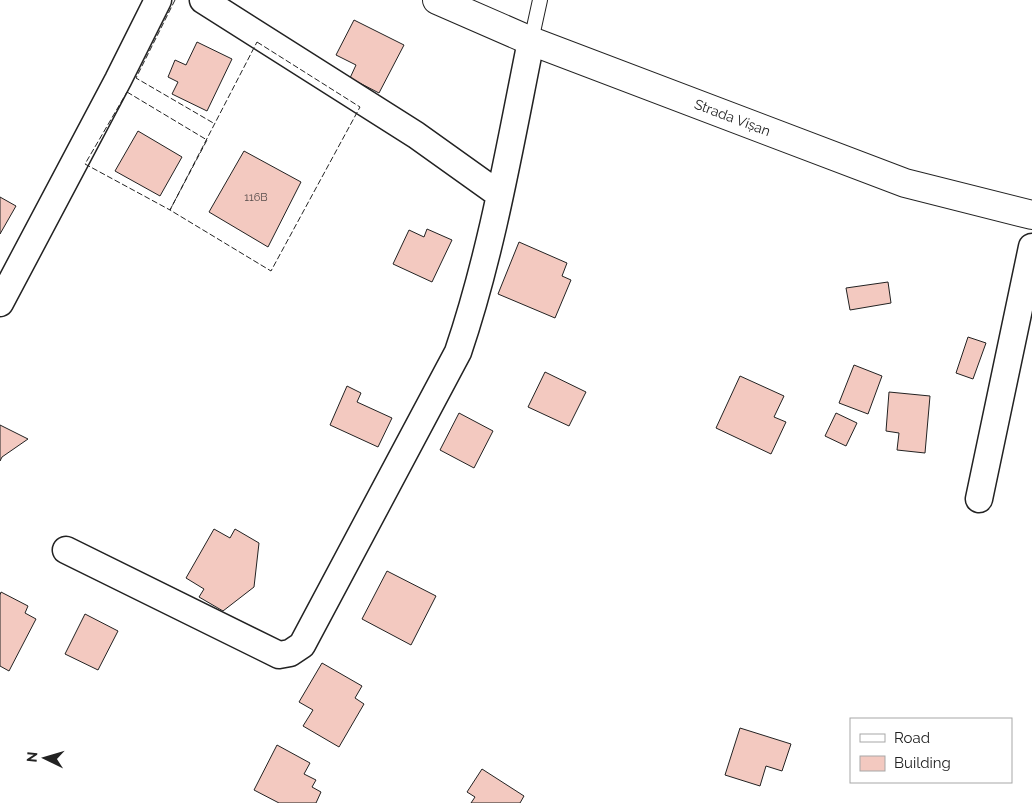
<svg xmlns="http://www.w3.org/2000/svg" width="1032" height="803" font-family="Raleway,sans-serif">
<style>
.building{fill:#f3c9c0;stroke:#222}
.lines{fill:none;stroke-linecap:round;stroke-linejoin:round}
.service-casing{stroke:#222;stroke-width:16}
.minor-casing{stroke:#222;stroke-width:29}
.tertiary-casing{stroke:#222;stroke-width:30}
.service{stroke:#fff;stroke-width:14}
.minor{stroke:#fff;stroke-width:26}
.tertiary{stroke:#fff;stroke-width:28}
.fence{stroke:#222;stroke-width:1;stroke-dasharray:6 2.5;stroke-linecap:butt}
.labels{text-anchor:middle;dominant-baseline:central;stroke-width:4;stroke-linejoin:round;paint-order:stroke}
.number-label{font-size:11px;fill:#564c4a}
.street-label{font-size:14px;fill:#222;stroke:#fff}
</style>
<rect width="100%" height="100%" fill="#fff"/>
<path class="building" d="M354 20 404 45 379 93 350 78 356 65 336 55Z
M197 42 232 59 207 111 172 94 178 82 168 77 175 60 186 65Z
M138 131 182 157 160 196 115 171Z
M244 151 301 182 268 247 209 212Z
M0 197 16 206 0 234Z
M427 229 452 240 432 282 393 264 409 230 424 237Z
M519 242 567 263 562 276 571 280 555 318 498 294Z
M888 282 891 303 850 310 846 288Z
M968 337 986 343 973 379 956 373Z
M854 365 882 376 868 414 839 403Z
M545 372 586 392 569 426 528 407Z
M740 376 784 396 774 417 786 422 771 454 716 428Z
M347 386 361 393 357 402 392 418 378 447 330 425Z
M889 392 930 396 925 453 897 450 899 433 886 431Z
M459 413 493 431 474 468 440 450Z
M836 413 857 423 846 446 825 436Z
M0 425 28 439 2 457 0 461Z
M214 529 230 538 235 529 259 543 254 587 223 611 199 597 204 589 186 578Z
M387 571 436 596 411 645 362 619Z
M1 592 28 606 25 613 36 619 9 671 0 666V595Z
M85 614 118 631 98 670 65 654Z
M322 663 362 686 355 698 364 704 339 747 303 726 313 710 299 702Z
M740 728 791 744 782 771 766 766 760 786 725 775Z
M277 745 310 763 304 774 316 780 312 787 321 792 316 803H279L254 790Z
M482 769 524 796 520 803H471L475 797 467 792Z"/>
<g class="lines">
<g class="service-casing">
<path id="service" d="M531 41 540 0"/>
</g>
<g class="minor-casing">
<path id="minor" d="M203 0 416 135 500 195
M0 303 118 80 158 0
M979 499 1032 247
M66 550 279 655 290 653 302 645 458 352C492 252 510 145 531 41"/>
</g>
<g class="tertiary-casing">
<g id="tertiary">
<path id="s1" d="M437 0 531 41 905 183 1032 215"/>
</g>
</g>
<use href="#service" class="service"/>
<use href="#minor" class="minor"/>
<use href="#tertiary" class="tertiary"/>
<path class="fence" d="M175 0 136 78 215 124
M257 42 360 107 271 271 170 210Z
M127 92 207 140 170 210 85 164Z"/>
</g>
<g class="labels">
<g class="number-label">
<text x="256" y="197">116B</text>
</g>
<g class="street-label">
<text stroke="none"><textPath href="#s1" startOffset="318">Strada Vișan</textPath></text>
</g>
</g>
<rect x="850" y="718" width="162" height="65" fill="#ffffff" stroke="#a7a7a7"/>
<rect x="860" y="734" width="25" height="8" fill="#ffffff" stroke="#a7a7a7"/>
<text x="894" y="743" font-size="15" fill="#222222">Road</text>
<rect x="860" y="756" width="25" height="15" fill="#f3c9c0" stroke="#a7a7a7"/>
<text x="894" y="768" font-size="15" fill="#222222">Building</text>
<g transform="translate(45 758) rotate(275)" stroke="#ffffff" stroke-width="4" paint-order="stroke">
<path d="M0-4L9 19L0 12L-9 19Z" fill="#222222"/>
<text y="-8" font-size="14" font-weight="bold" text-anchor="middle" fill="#222222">N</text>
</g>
</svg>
